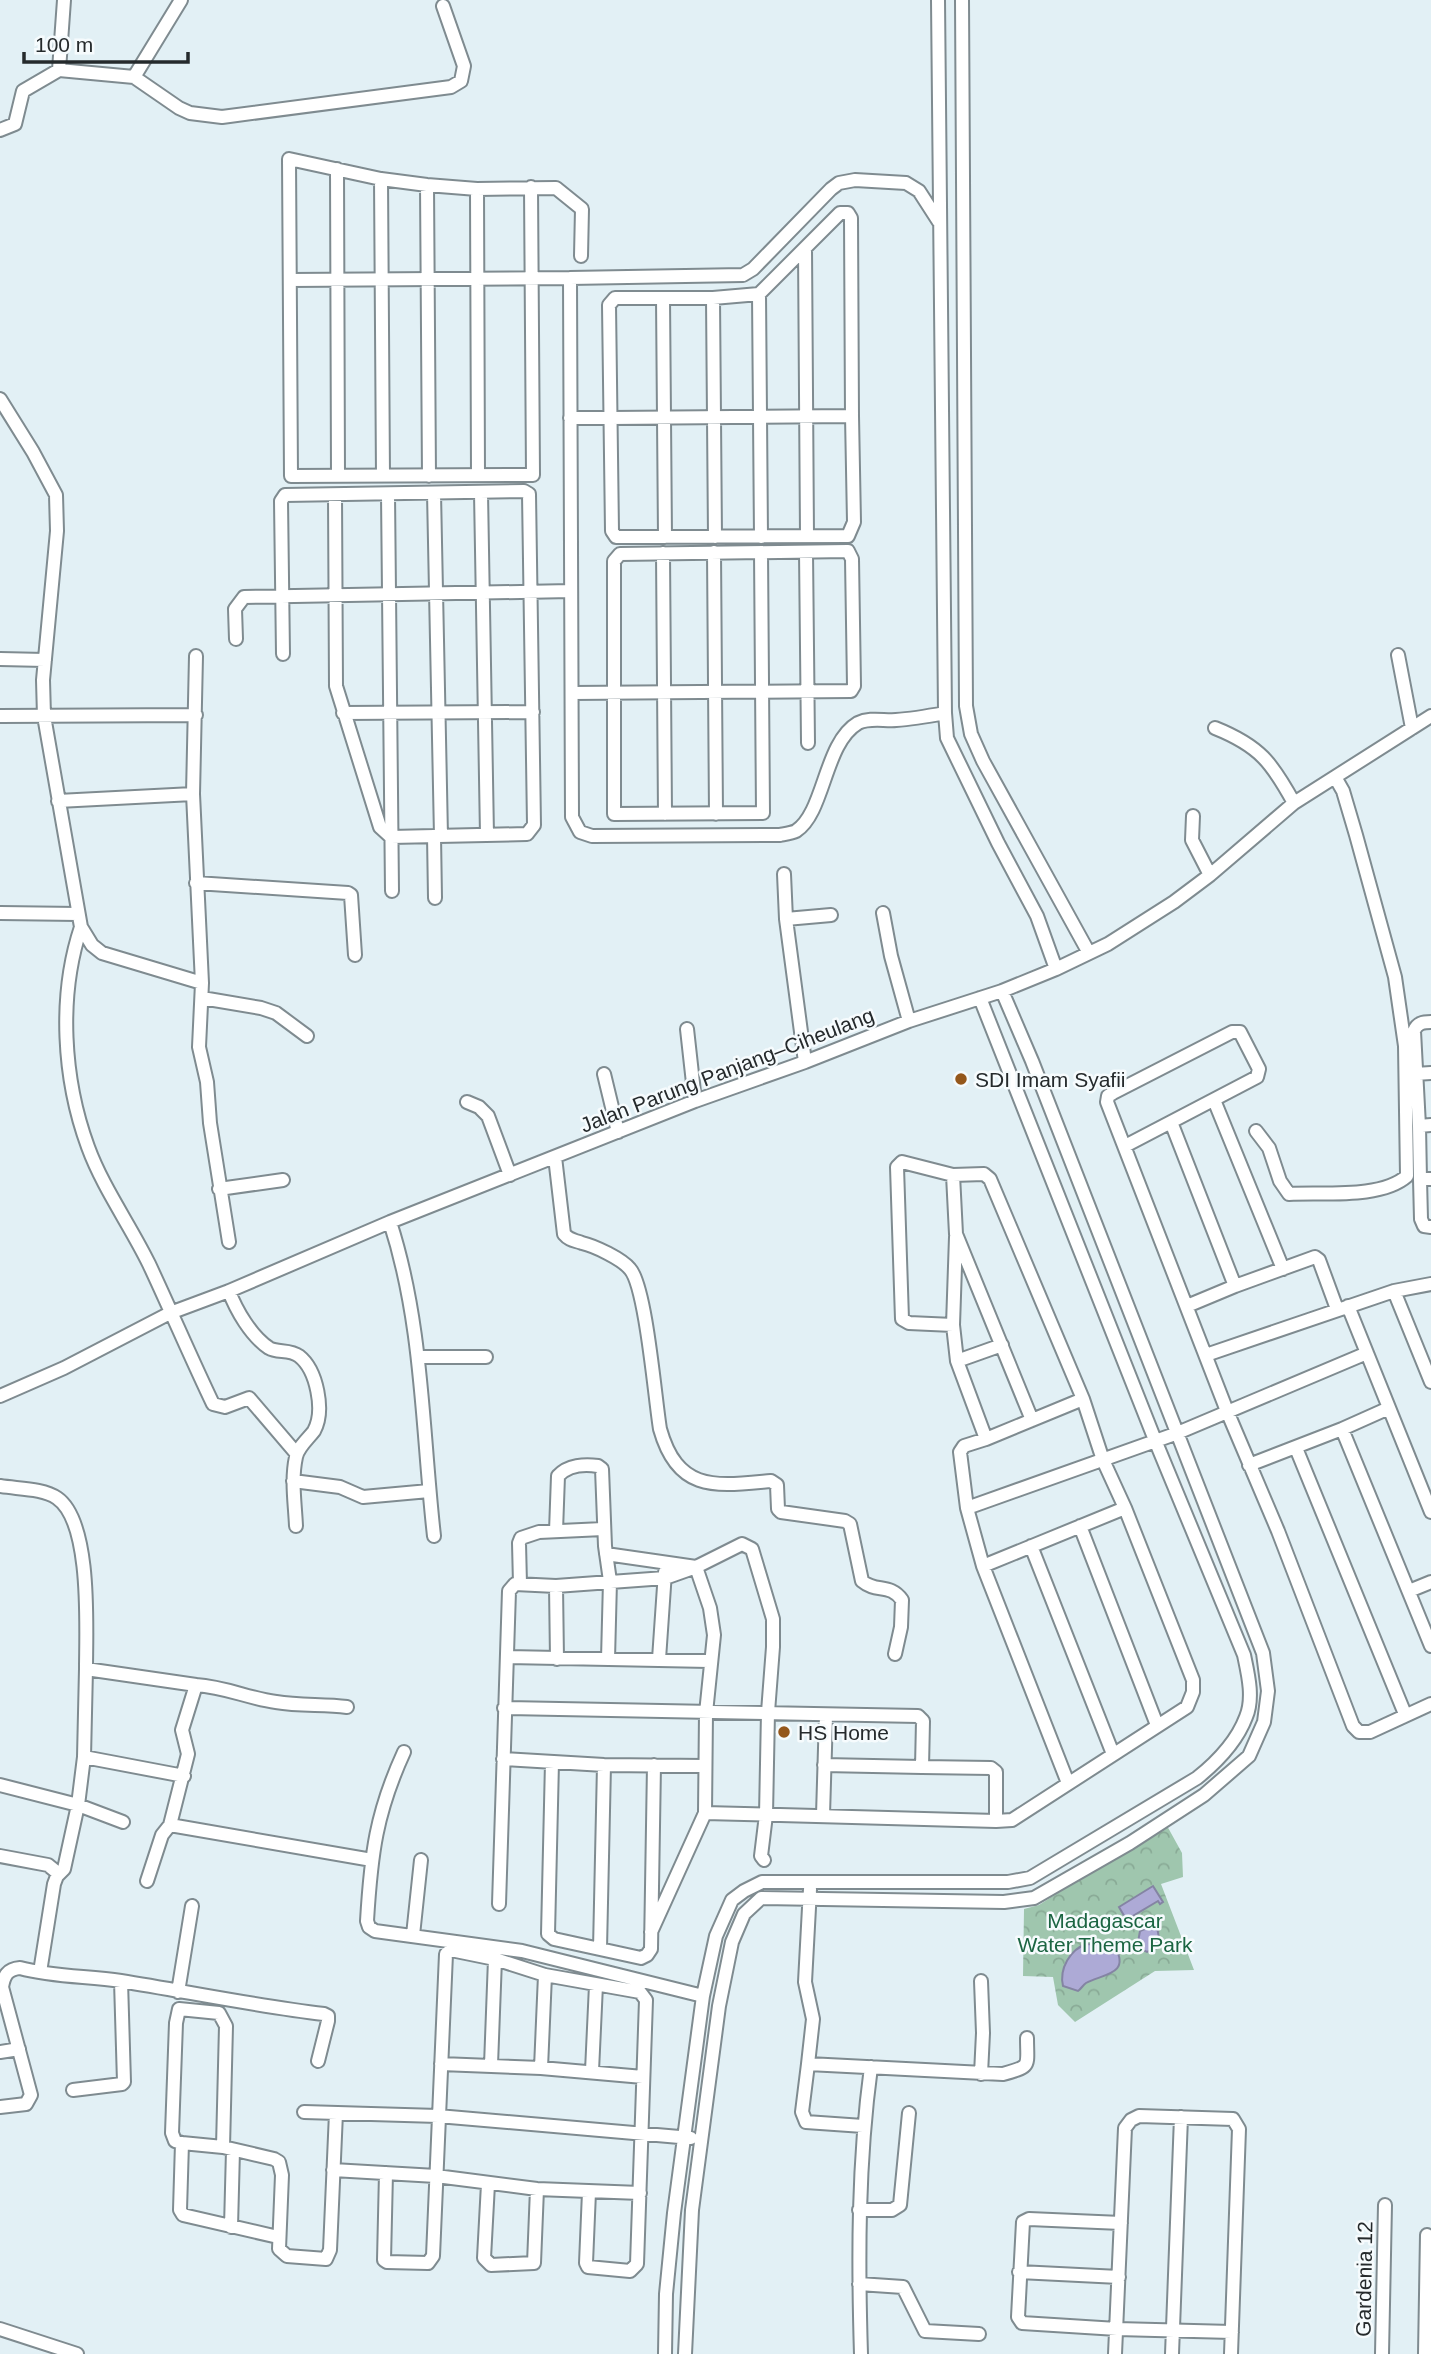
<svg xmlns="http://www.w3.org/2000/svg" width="1431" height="2354" font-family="Helvetica,sans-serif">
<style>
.park{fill:url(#park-crowns)}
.water{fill:#adaad6;stroke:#8484a3;stroke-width:2}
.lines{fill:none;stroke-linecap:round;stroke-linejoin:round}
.minor-casing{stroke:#7f8b90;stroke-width:16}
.minor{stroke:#fff;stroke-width:12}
.poi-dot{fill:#94571b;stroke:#f6fbfd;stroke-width:2.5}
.labels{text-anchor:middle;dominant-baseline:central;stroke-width:5;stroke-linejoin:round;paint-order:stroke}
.street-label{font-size:21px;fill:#252a2c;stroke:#f6fbfd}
.poi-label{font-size:21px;fill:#252a2c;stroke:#f6fbfd;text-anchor:start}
.park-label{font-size:21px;fill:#1b6542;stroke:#f6fbfd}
</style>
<defs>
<pattern id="park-crowns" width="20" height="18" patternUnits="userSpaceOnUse" patternTransform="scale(1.75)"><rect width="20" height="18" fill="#9fc6ae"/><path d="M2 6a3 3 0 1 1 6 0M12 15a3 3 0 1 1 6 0" fill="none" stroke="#89aa96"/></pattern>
</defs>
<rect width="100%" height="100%" fill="#e2f0f5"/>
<path class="park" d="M1166 1824 1182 1853 1183 1877 1161 1884 1194 1970 1155 1971 1075 2022 1058 2005 1053 1977 1023 1976 1024 1909 1039 1905Z"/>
<path class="water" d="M1153 1886 1163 1902 1160 1904 1158 1901 1133 1916 1136 1922 1130 1926 1119 1907Z
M1152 1926 1157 1927 1159 1938 1157 1948 1147 1952 1141 1949 1138 1942 1140 1931Z
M1087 1944 1115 1947C1131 1975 1102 1974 1086 1983 1083 1985 1081 1989 1078 1991L1063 1986C1059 1969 1070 1949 1087 1944Z"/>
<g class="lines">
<g class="minor-casing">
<path id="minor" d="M938 0 945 713 947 738 998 843 1037 916 1056 969
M962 0 966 706 971 734 983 761 1089 953
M59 70 64 0
M134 77 181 0
M0 130 15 124 23 91 59 70 134 77 179 108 190 113 222 117 451 87 461 81 464 66 443 6
M337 169 338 476
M381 179 383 476
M427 185 429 476
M531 187 533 475 291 476 289 159 381 179 427 185 477 189 556 188 582 209 581 256
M477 189 478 475
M939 222 919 191 906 183 855 180 839 183 831 189 753 269 743 275 570 278 572 817 580 832 592 836 780 835C785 834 792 833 796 831 825 812 824 743 858 723 870 717 884 721 896 720 912 719 929 716 945 713
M805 248 807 536
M290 280 570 278
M759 294 761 537
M663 298 665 537
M713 298 715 537
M0 399 33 452 56 495 57 531 43 680 44 716 81 927 92 945 102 953 202 983
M570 418H610L852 416 851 218 848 213H840L759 294 713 298H615L609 305 612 531 616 537 848 536 854 522 852 416
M434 493 441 836
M481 493 487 835
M388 494 392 891
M714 552 716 814
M806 552 808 743
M663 553 665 814
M236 639 235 609 244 597 571 591
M283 654 281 501 285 495 524 491 529 494 534 825 527 834 391 837 380 827 336 686 335 495
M1398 655 1412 728
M196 656 193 794 202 983 199 1047 207 1082 210 1123 229 1242
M0 659 45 660
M572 693C665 692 758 691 851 691L854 686 852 559 848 551 620 554 614 561V814L763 813 761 552
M343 713 533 712
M0 716 196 715
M1215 728C1260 746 1272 763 1294 803
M58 801 193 794
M1193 816 1192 840 1210 875
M434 836 435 898
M784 874 786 919 805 1062
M196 883 348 893 351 895 355 955
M0 913 78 914
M883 913 891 956 909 1021
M786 919 831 915
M81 927C58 996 63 1079 88 1147 103 1188 130 1225 149 1264 171 1311 191 1358 213 1404L225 1407 249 1398 296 1453
M202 998 261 1008 276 1013 307 1036
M687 1029 695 1101
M604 1074 618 1132
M1415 1074 1431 1073
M1214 1100 1283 1269
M467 1102 479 1107 488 1116 510 1175
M1171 1122 1235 1286
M1431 1125 1419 1126 1420 1179H1431
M1419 1126 1414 1031C1417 1023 1423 1022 1431 1022
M1256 1131 1269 1148 1280 1181 1289 1194C1323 1192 1381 1199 1407 1176L1405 1046 1395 977 1356 835 1343 791 1335 777
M1125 1146 1257 1077 1259 1069 1240 1032H1232L1113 1093 1108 1096 1107 1102 1227 1411 1278 1531 1353 1726 1359 1732H1370L1431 1704
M555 1157 564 1234C570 1241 574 1240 582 1243 595 1246 622 1259 630 1269 646 1287 655 1399 660 1429 678 1493 716 1486 771 1481L777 1485 778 1509 781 1512 845 1521 850 1524 862 1581C876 1593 890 1583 902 1600L901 1627 895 1654
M953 1175 956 1234 1032 1420
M1420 1179 1421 1219 1424 1226 1431 1227
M219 1189 283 1180
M390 1222C423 1324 422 1430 434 1536
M956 1237 953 1325 957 1361 986 1439
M229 1291C236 1310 251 1336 269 1348 277 1353 290 1349 299 1356 317 1370 325 1411 314 1431 308 1439 298 1447 296 1457 291 1480 295 1503 296 1526
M1394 1291 1431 1382
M1187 1306 1235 1286 1315 1257 1319 1260 1337 1309
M1348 1306 1431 1512
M1206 1355 1394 1291 1431 1284
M419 1357H486
M957 1361 1002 1345
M0 1396 64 1368 170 1313 229 1291 390 1222 695 1101 805 1062 909 1021 1002 991 1056 969 1108 944 1174 902 1210 875 1294 803 1431 716
M1342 1429 1431 1646
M1296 1448 1405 1714
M1249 1465 1342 1429 1389 1408
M293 1481 340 1487 363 1497 429 1491
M0 1486C17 1489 43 1488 57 1498 92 1522 86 1630 86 1669L196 1685 182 1730 188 1754 170 1825 372 1860
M967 1508 1175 1434 1367 1353
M1080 1526 1157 1725
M556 1531 558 1476C568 1465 585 1464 598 1466L602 1469 605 1546 610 1581 608 1659
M1031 1546 1113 1754
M606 1554 696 1567 710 1608 714 1635 706 1713 705 1813 651 1932
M983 1566 1125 1508
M520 1584 519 1543 521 1538 539 1532 603 1529
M556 1586 557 1659
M1409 1591 1431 1582
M508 1657 709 1661
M659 1659 665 1572
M196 1685C226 1687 247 1698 276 1702 300 1706 323 1704 347 1707
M504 1708 918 1716 923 1721 922 1767 991 1768 996 1772V1821
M404 1752C376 1813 371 1854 367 1921L369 1927 375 1931 522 1951 703 1996
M84 1757 184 1776
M503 1759 604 1765 705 1766
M552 1762 548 1934 554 1939 641 1958 647 1955 651 1949 654 1765
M824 1765 922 1767
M1068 1783 983 1566 967 1508 960 1452 964 1446 986 1439 1083 1399
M0 1785 78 1805 123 1822
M705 1813 996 1821 1012 1820 1187 1707 1193 1692V1680L1125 1508 1103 1460 1083 1399 990 1179 984 1174 953 1175 902 1162 897 1167 902 1319 909 1323 953 1325
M823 1815 826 1715
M0 1856 48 1865 59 1874
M147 1881 162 1835 170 1825
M810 1889 805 1982 813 2019 808 2064 1003 2074C1032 2066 1027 2067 1027 2038
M499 1904 509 1591 515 1584 556 1586 665 1578 696 1567 742 1544 752 1549 773 1619V1647L768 1712 766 1815 761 1856 764 1860
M413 1935 421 1860
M600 1949 604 1765
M40 1972 54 1884 57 1876 64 1869 78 1805 84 1757 86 1669
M981 1981 983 2033 981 2074
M178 1992 192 1906
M0 2052 19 2049
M441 2064 541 2068 643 2077
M808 2064 802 2112 806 2122 863 2126
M491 2065 495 1959
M541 2068 545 1975
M592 2071 596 1985
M73 2090 122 2084 124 2082 121 1981
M0 2107 26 2104 31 2095 2 1987C4 1976 7 1969 20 1968 53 1977 87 1976 121 1981 189 1992 256 2006 324 2014L328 2016V2021L318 2061
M304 2112 438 2116 691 2138
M182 2143 175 2141 172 2133 176 2023 179 2009 219 2013 226 2026 223 2147
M333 2170 436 2176 537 2189 640 2193
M386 2173 384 2260 387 2262 428 2263 433 2256 446 1954 451 1950 495 1959 545 1975 640 1992 646 2000 637 2264 630 2271 588 2267 586 2263 589 2192
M488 2184 484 2258 491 2265 534 2263 537 2189
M859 2210H892L900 2205 909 2113
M1121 2223 1029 2219 1023 2222 1018 2317 1022 2323 1117 2329 1232 2332
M231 2227 233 2150
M278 2237 183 2215 180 2210 182 2143 223 2147 274 2159 279 2162 282 2175 279 2249 287 2256 326 2259 330 2250 336 2113
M1019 2272 1119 2277
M859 2284 903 2287 925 2331 979 2334
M0 2329 77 2354
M665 2354 666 2294 674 2213 703 1996 716 1936 732 1900 744 1891 762 1882H1008L1030 1878 1197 1778C1217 1762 1237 1741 1246 1717 1254 1698 1248 1674 1244 1655L1155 1440 980 998
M685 2354 692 2210 719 2006 732 1942 744 1914 761 1898 1004 1902 1034 1898 1130 1843 1204 1795 1249 1756 1264 1722 1268 1691 1263 1653 1032 1061 1002 991
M861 2354C858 2258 858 2163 871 2067
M1115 2354 1125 2128 1131 2120 1139 2116 1233 2119 1239 2129 1231 2354
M1172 2354 1181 2117
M1382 2354 1385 2205
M1425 2354 1427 2235"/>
</g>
<use href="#minor" class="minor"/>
</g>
<g class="poi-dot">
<circle cx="961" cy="1079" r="7"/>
<circle cx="784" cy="1732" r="7"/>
</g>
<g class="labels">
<g class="street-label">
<text transform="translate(727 1070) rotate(-21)">Jalan Parung Panjang–Ciheulang</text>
<text transform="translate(1364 2279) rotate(-89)">Gardenia 12</text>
</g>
<g class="poi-label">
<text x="975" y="1079">SDI Imam Syafii</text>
<text x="798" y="1732">HS Home</text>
</g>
<g class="park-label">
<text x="1105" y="1920">Madagascar<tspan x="1105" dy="24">Water Theme Park</tspan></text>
</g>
</g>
<path d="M24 52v10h164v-10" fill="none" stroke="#252a2c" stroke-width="3.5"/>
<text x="35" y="52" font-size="21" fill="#252a2c" stroke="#f6fbfd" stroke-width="5" paint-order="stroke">100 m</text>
</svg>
